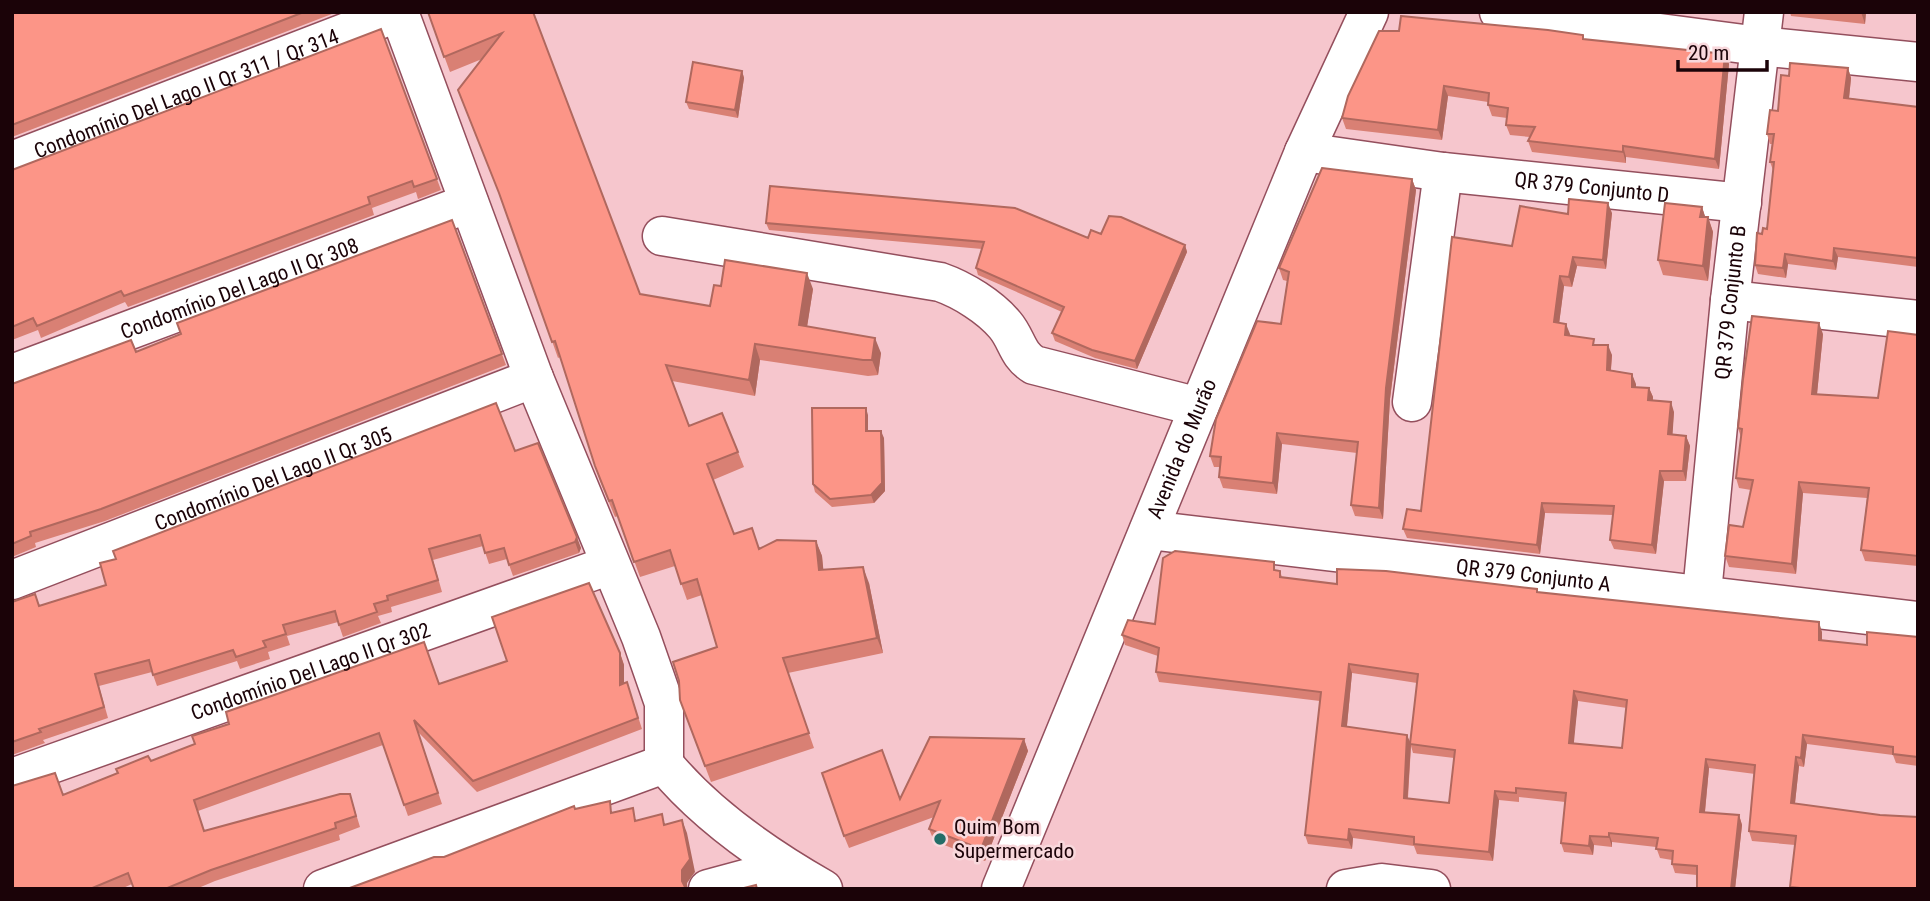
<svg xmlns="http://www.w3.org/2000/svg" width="1930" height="901" font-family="'Roboto Condensed',sans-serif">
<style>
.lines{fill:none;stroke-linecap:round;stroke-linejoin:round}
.minor-casing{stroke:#944f5d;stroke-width:41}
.minor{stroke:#fff;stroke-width:38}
.wall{fill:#d98074;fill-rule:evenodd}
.shaded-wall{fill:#b0685e}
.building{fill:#fc9587;stroke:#b0685e;stroke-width:2;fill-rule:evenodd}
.poi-dot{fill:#236d67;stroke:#f8d8dc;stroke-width:2.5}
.labels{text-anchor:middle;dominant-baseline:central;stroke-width:5;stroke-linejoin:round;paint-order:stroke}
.street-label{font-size:21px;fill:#1b0308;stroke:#f8d8dc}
.poi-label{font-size:21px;fill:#1b0308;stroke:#f8d8dc;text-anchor:start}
</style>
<rect width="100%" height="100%" fill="#f6c6cd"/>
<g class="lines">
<g class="minor-casing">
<g id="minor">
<path d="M399 12 534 378 641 637 664 703V764"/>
<path d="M1499 12 1759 46 1918 62"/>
<path id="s1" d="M1304 152 1443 172 1742 203"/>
<path id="s2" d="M12 161 399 12"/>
<path d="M662 236 940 282C963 290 990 307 1005 325 1017 339 1017 355 1034 365L1199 407"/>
<path d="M1730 300 1918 320"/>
<path id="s3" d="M12 374 469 203"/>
<path d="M1412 402 1443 172"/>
<path id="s4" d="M1149 530 1918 621"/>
<path id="s5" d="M12 580 534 378"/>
<path id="s6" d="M1702 593 1730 300 1764 12"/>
<path d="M664 764C706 815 765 856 823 889"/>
<path id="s7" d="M12 778 610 565"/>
<path d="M323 889 664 764"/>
<path d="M708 889 786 868"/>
<path id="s8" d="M1001 889 1304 152 1369 12"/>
<path d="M1346 889 1382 883 1431 889"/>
</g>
</g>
<use href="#minor" class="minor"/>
</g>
<path class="wall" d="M12 12H337L12 137Z
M428 12H533L640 294 710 306 721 286 813 289 807 326 881 353 878 375 868 376 760 360 755 396 672 381 689 426 738 452 744 467 713 480 734 534 759 549 816 541 822 556 823 570 869 583 883 653 788 673 814 748 711 782 680 700 717 647 702 595 687 600 675 566 640 577 618 516 615 517 600 481 560 357 558 358 504 205 458 90 482 59 450 72Z
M1790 12H1866L1865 24 1791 16Z
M381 29 441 190 418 199 416 192 372 208 374 215 128 307 125 302 41 338 38 330 12 340V170Z
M1584 39 1725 54 1729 64 1719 169 1626 157V163L1532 152 1528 141 1530 137 1510 135 1506 125 1507 118 1492 116 1488 105V102L1448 96 1442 140 1346 129 1342 118Z
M1848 68 1851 78 1849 98 1918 107V267L1838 257 1836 270 1788 264 1786 278 1758 274 1755 265 1762 234 1767 229 1773 170 1770 162 1772 144H1770L1767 134 1778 111 1789 76Z
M742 71 744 78 738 118 689 109 686 102Z
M1412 179 1416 190 1390 399 1383 519 1355 516 1351 505 1357 453 1282 444 1277 494 1223 488 1219 477 1220 467H1214L1210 456 1281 324 1287 281 1283 280 1279 268Z
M1702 207 1705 217H1708L1713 232 1708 281 1663 275 1658 260Z
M1612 213 1606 269 1577 266 1572 287 1564 286 1559 323 1566 324 1569 336 1597 345 1612 355 1611 370 1632 374 1636 387 1649 388 1653 397V401L1674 412 1672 434 1686 436 1690 446 1686 481H1664L1656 554 1614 549 1610 540 1613 515 1545 513 1540 554 1407 538 1403 529 1421 511 1512 246 1568 214Z
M452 220 506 365 105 521 35 543 36 547 12 557V384L136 352 181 334 177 323Z
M766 223 1088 238 1101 234 1185 245 1187 252 1137 369 1095 358 1055 341 1052 333 1062 312 978 275 976 268 982 249 769 230Z
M1823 334 1817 394 1878 398 1918 335V566L1865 561 1861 550 1867 498 1803 493 1796 574 1729 567 1725 556 1743 527 1751 490 1739 488 1736 478 1741 437 1738 428Z
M868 415V431L884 438 885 491 874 503 832 507 815 492 813 484Z
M515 451 581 548 579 553 513 576 507 559 489 564 483 546 433 560 442 592 391 607 392 612 378 616 381 623 343 637 338 622 287 636 290 645 268 652 270 659 240 669 237 661 157 686 152 672 99 686 108 718 43 740 45 743 12 755V602L40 606 106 585Z
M1277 571H1280L1282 577 1337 584 1537 589 1538 592 1822 632V641L1867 645 1918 637V766L1896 763 1893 755 1807 744 1804 767 1799 766 1795 803 1918 889H1791L1790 887 1795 845 1752 841 1749 831 1755 774 1709 768 1705 812 1739 815 1742 825 1735 889H1697V875L1675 873 1672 864V860L1660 858 1656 847 1612 842V847L1594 845 1593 855 1564 852 1561 843 1565 802 1519 797V802L1499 800 1493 861 1417 854 1414 846 1353 838 1352 849 1308 844 1305 835 1320 701 1159 682 1156 672 1158 656 1125 645 1122 635 1155 624ZM1352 673 1417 683 1410 743 1347 726ZM1578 701 1627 708 1622 748 1573 743ZM1411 746 1413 753 1454 758 1449 803 1408 798Z
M620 653 624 665V683L627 682 642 729 477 792 418 732 442 804 408 816 383 745 198 811 204 831 350 794 360 827 339 835 340 840 215 881 196 889H134L132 884 121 889H12L63 795 151 761 439 684Z
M1024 739 1028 751 985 861 934 841 929 829 934 817 849 848 844 836Z"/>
<path class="shaded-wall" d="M1861 12H1866L1865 24Z
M1725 54 1729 64 1719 169 1715 159Z
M1848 68 1851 78 1848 108 1844 98Z
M742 71 744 78 738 118 735 110Z
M1444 86 1448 96 1442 140 1438 130Z
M1623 146 1626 157V163L1623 152Z
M1412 179 1416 190 1390 399 1383 519 1379 508 1386 388Z
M1608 203 1612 213 1606 269 1603 260Z
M1702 207 1707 222 1700 217Z
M1708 217 1713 232 1708 281 1703 266Z
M1185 245 1187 252 1137 369 1135 361Z
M1834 248 1838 257 1836 270 1833 261Z
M1785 254 1788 264 1786 278 1783 268Z
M1573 257 1577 266 1572 287 1569 277Z
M807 273 813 289 805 340 799 325Z
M1560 276 1564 286 1558 332 1554 322Z
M1819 323 1823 334 1816 404 1812 394Z
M1566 324 1570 334 1569 345 1565 335Z
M875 338 881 353 878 375 872 360Z
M755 344 760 360 755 396 749 380Z
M1608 345 1612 355 1610 379 1607 370Z
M1632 374 1636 384V396L1632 387Z
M1649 388 1653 397 1652 410 1648 400Z
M1671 402 1674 412 1672 443 1668 434Z
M866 408 868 415V439L866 431Z
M881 431 884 438 885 491 874 503 871 495Z
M1277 433 1282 444 1277 494 1273 483Z
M1686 436 1690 446 1686 481 1683 471Z
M1660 471 1664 481 1656 554 1652 545Z
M1799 482 1803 493 1796 574 1792 564Z
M1542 503 1545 513 1540 554 1537 545Z
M577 537 581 548 579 553 575 542Z
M816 541 822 556 825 586 819 570Z
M863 567 869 583 883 653 877 638Z
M1819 622 1822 632V650L1819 640Z
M620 653 624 665V696L620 685Z
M1349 664 1352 673 1346 735 1342 726Z
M1574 691 1578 701 1573 752 1569 743Z
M1407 735 1411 744 1407 807 1404 798Z
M1803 735 1807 744 1804 767 1801 758Z
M1024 739 1028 751 985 861 981 849Z
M1796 757 1799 766 1794 812 1791 803Z
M1706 759 1709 768 1704 821 1700 812Z
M1495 791 1499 800 1493 861 1489 852Z
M1739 815 1742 825 1735 889H1731Z
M682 820 687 833 695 872 687 883V889H685L682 881Z
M1349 829 1353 838 1352 849 1348 840Z
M1609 833 1612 842V847L1609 837Z
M1590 836 1594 845 1593 855 1589 846Z"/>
<path class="building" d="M12 12H304L12 125Z
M428 12H533L640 294 710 306 714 285 721 286 725 260 807 273 799 325 875 338 872 360H863L755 344 749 380 666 365 689 426 722 413 738 452 707 464 734 534 752 528 759 549 777 540 816 541 819 570 863 567 877 638 783 658 809 733 705 766 680 700 679 681 673 662 717 647 697 579 681 584 670 550 634 562 612 500 609 501 595 466 555 341 552 342 499 193 458 90 502 33 444 57Z
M1401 16 1548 30 1583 35V39L1725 54 1715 159 1623 146V152L1528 141 1535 127 1506 125 1508 108 1488 105 1489 93 1444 86 1438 130 1342 118 1348 96 1379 31H1399Z
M381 29 437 179 414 187 412 181 368 197 370 204 124 296 121 291 37 326 33 318 12 327V170Z
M693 62 742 71 735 110 686 102Z
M1790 63 1848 68 1844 98 1918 107V258L1834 248 1833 261 1785 254 1783 268 1755 265 1757 233 1762 234 1763 228 1767 229 1774 162H1770L1774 134H1767L1770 110 1778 111 1781 75 1789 76Z
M1322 168 1412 179 1386 388 1379 508 1351 505 1358 442 1277 433 1273 483 1219 477 1221 457 1210 456 1216 419 1257 321 1281 324 1289 272 1279 268Z
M770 186 1015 208 1088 238 1091 230 1101 234 1109 216 1121 217 1185 245 1135 361 1092 350 1052 333 1064 307 976 268 984 242 766 223Z
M1569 199 1608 203 1603 260 1573 257 1569 277 1560 276 1554 322 1566 324 1565 335 1594 339 1593 345H1608L1607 370 1632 374V387L1649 388 1648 400 1671 402 1668 434 1686 436 1683 471H1660L1652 545 1610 540 1614 506 1542 503 1537 545 1403 529 1407 509 1421 511 1452 237 1512 246 1520 206 1568 214Z
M1665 203 1702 207 1700 217H1708L1703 266 1658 260Z
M452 220 502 354 101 509 30 532 31 536 12 544V384L131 340 136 352 181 334 177 323Z
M1752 316 1819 323 1812 394 1878 398 1888 331 1918 335V556L1861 550 1869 488 1799 482 1792 564 1725 556 1729 525 1743 527 1753 480 1736 478 1742 429 1738 428 1743 379Z
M496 403 515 451 538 443 577 537 575 542 509 565 504 548 485 553 480 535 429 549 438 580 387 596 388 600 374 604 377 612 339 625 335 611 283 625 286 634 263 641 266 647 236 657 233 650 153 675 149 660 95 674 104 707 39 729 41 732 12 742V602L35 594 39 606 106 585 100 563 116 559 113 551Z
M812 408H866V431H881L882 483 871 495 830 499 813 484Z
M1175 551 1274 562V570L1280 571V577L1337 584V569L1386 571 1537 589V592L1819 622V640L1867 645V632L1918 637V757L1893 754V747L1803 735 1801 758 1796 757 1791 803 1880 815 1918 817V889H1811L1790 887 1796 836 1749 831 1755 765 1706 759 1700 812 1739 815 1731 889 1697 888V866L1672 864 1673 851 1656 849 1658 838 1609 833V837L1590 836 1589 846 1561 843 1566 793 1516 788V793L1495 791 1489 852 1414 844V837L1349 829 1348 840 1305 835 1321 692 1156 672 1159 648 1122 635 1128 620 1155 624 1163 558ZM1349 664 1418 674 1410 744 1455 750 1449 803 1404 798 1407 735 1342 726ZM1574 691 1627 700 1622 748 1569 743Z
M589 583 620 653V685L627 682 638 718 473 781 414 720 438 793 404 805 379 733 194 800 204 831 340 794H350L356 816 335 823 336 828 211 870 165 889H134L128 873 90 889H12V786L55 773 63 795 118 773 116 769 148 756 151 761 195 744 192 736 229 724 226 712 424 642 439 684 507 661 492 617Z
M930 737 1024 739 981 849 929 829 940 801 844 836 822 773 882 750 900 799Z
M610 801 611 813 633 808 635 821 662 814 664 825 682 820 690 859 682 870V881L686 889H347L434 857H444L574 806 575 809Z
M756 885 757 889H740Z"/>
<circle class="poi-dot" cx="940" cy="839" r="7"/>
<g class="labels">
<g class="street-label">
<text stroke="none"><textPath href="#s2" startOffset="187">Condomínio Del Lago II Qr 311 / Qr 314</textPath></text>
<text stroke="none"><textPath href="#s1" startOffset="290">QR 379 Conjunto D</textPath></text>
<text stroke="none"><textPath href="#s3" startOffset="243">Condomínio Del Lago II Qr 308</textPath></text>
<text stroke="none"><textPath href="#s6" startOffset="292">QR 379 Conjunto B</textPath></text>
<text stroke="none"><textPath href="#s8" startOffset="476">Avenida do Murão</textPath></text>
<text stroke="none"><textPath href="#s5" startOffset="280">Condomínio Del Lago II Qr 305</textPath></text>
<text stroke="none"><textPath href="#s4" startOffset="387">QR 379 Conjunto A</textPath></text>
<text stroke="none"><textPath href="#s7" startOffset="317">Condomínio Del Lago II Qr 302</textPath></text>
</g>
<g class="poi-label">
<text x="954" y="827">Quim Bom<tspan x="954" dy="24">Supermercado</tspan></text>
</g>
</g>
<rect width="1930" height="901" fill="none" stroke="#1b0308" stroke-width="28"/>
<path d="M1678 60v10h89v-10" fill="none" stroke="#1b0308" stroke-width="3.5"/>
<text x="1688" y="60" font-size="21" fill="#1b0308" stroke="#f8d8dc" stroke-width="5" paint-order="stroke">20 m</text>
</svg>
